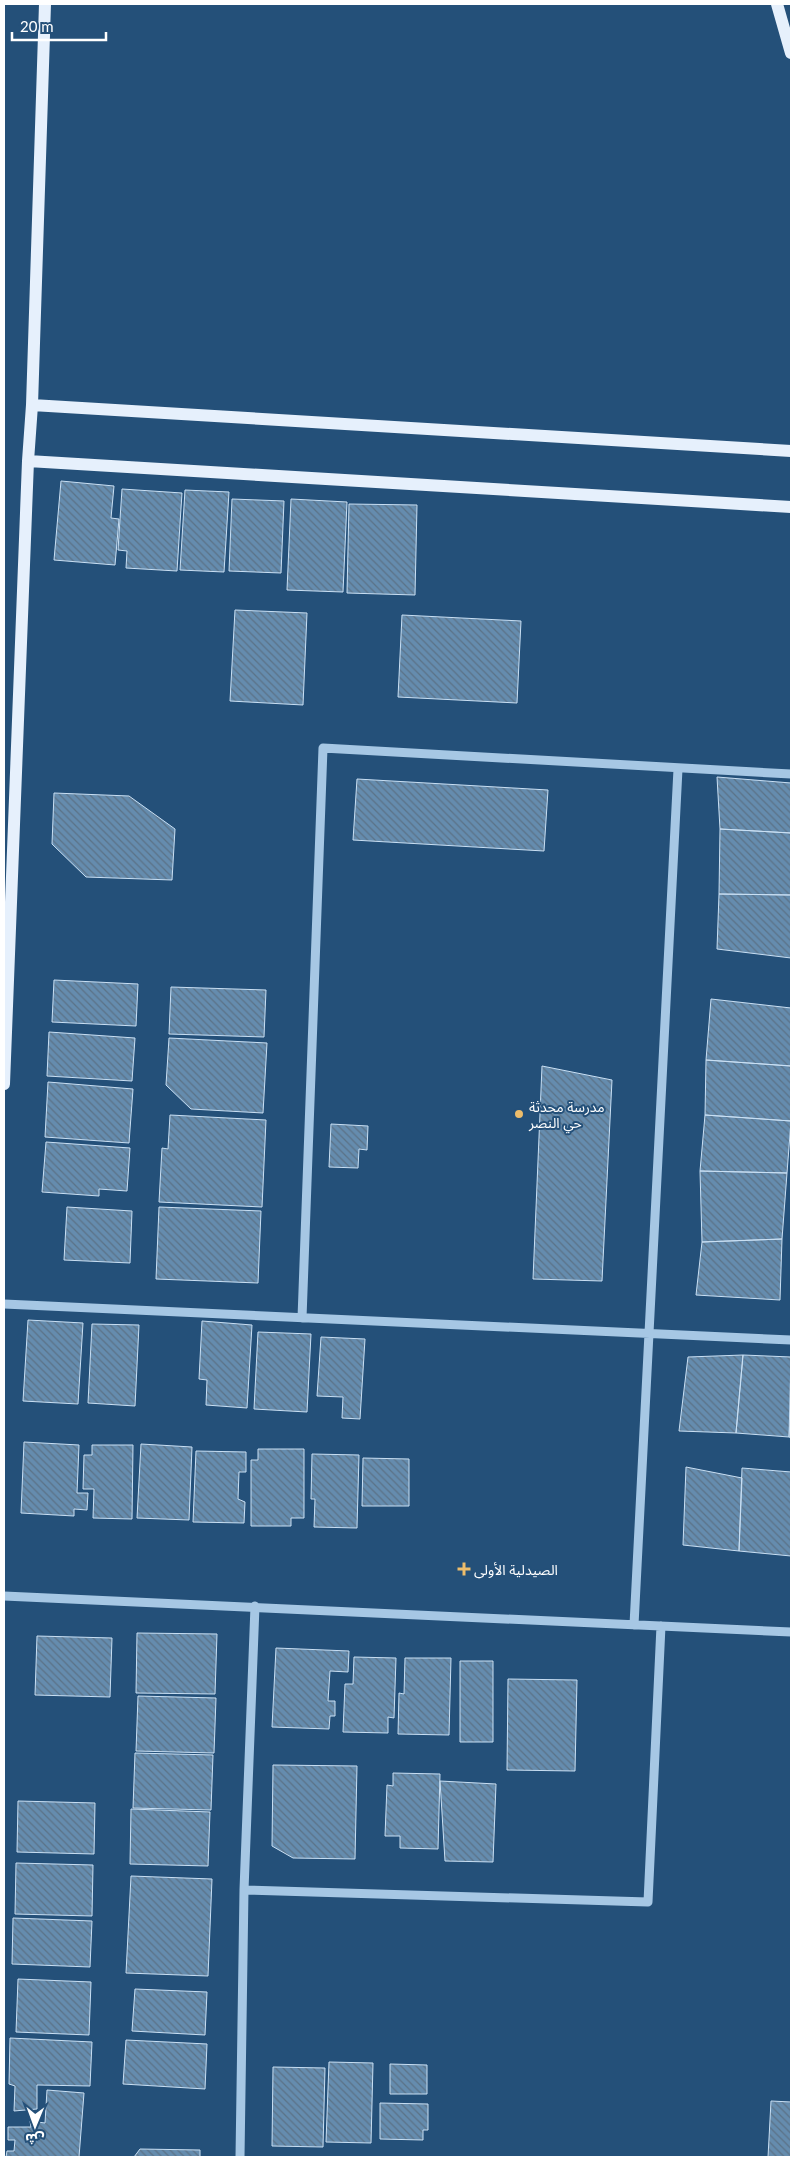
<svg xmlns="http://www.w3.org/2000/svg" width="795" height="2161" font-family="Lato,'Noto Sans Arabic',sans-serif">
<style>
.building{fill:url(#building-back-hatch);stroke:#c9dff3}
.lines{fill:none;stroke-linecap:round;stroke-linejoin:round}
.minor{stroke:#a6c7e4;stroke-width:9}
.major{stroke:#e6f0fc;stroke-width:12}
.poi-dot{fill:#edbd6b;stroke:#245079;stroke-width:2}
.labels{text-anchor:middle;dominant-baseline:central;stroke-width:4;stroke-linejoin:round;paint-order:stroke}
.poi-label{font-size:14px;fill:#fff;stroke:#245079;text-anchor:start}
</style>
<defs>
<pattern id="building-back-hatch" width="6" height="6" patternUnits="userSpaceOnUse" patternTransform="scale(1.25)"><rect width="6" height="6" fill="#658cae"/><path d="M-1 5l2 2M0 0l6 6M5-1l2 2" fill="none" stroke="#5b7287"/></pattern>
</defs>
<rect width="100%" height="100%" fill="#245079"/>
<path class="building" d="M61 481 114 486 111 518 119 519 115 565 54 560Z
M122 489 182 493 177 571 126 568 127 551 118 550Z
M185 490 229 492 224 572 180 570Z
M232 499 284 501 281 573 229 571Z
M291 499 347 502 343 592 287 590Z
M349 504 417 505 415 595 347 593Z
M235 610 307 613 303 705 230 701Z
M402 615 521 621 517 703 398 697Z
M717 777 791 783V833L720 829Z
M357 779 548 790 544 851 353 840Z
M54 793 129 796 175 829 172 880 86 877 52 844Z
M720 829 791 833V895L719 894Z
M719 894 791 895V958L717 949Z
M54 980 138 984 136 1026 52 1022Z
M171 987 266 990 264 1037 169 1034Z
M711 999 791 1008V1066L706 1060Z
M49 1032 135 1038 132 1081 47 1076Z
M169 1038 267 1043 263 1113 191 1109 166 1085Z
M706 1060 791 1066V1121L705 1115Z
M542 1066 612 1080 602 1281 533 1279Z
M48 1082 133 1089 129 1143 45 1137Z
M170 1115 266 1120 262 1207 159 1202 162 1148 168 1149Z
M705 1115 791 1121 787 1173 700 1171Z
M331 1124 368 1126 367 1150 359 1149 358 1168 329 1167Z
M46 1142 130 1148 127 1191 99 1189V1196L42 1192Z
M700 1171 787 1173 782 1239 702 1242Z
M67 1207 132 1211 130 1263 64 1260Z
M159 1207 261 1211 258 1283 156 1279Z
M782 1239 780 1300 696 1295 702 1242Z
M28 1320 83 1323 78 1404 23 1401Z
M202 1321 252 1325 247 1408 206 1405 207 1380 199 1379Z
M92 1324 139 1325 135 1406 88 1403Z
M258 1332 311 1334 307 1412 254 1409Z
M321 1337 365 1339 360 1419 342 1418 343 1397 317 1396Z
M743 1355 736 1433 679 1431 688 1357Z
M743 1355 791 1357 789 1437 736 1433Z
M791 1408V1438L789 1437Z
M24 1442 79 1445 77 1493H88L87 1510 74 1509V1516L21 1513Z
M141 1444 192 1447 189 1520 137 1518Z
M92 1445H133L132 1519 93 1518 94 1489H83L84 1455H92Z
M258 1449H304V1518H291V1526H251V1460H258Z
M196 1451 246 1452V1472H239L238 1499 245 1502 244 1523 193 1522Z
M312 1454 359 1455 357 1528 314 1527 315 1499H311Z
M363 1458 409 1459V1506H362Z
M686 1467 742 1478 739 1551 683 1545Z
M742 1468 791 1472V1556L739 1551Z
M137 1633 217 1634 215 1694 136 1693Z
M37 1636 112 1638 110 1697 35 1695Z
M276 1648 349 1651 348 1672 330 1671 328 1701H335V1716H330L329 1729 272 1727Z
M354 1657 396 1658 394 1718 388 1717V1733L343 1732 345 1684H353Z
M405 1658H451L449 1735 398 1734 399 1693 404 1694Z
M460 1661H493V1742H460Z
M508 1679 577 1680 575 1771 507 1770Z
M138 1696 216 1698 214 1753 136 1751Z
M135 1753 213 1755 211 1810 133 1808Z
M273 1765 357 1766 355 1859 293 1858 272 1846Z
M393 1773 440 1774 438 1849 400 1848V1836H385L387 1785 393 1786Z
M440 1781 496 1784 493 1862 445 1861Z
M18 1801 95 1803 94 1854 17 1852Z
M131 1809 210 1812 208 1866 130 1864Z
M16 1863 93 1865 92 1916 15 1914Z
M131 1876 212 1879 208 1976 126 1973Z
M13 1918 92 1921 90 1967 12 1964Z
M18 1979 91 1982 89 2035 16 2032Z
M135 1989 207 1992 205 2035 132 2031Z
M10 2038 92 2042 90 2086 37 2085V2109L14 2111 15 2086 9 2084Z
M126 2040 207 2044 205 2089 123 2084Z
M329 2062 373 2063 371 2143 326 2142Z
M390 2064 427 2065V2094H390Z
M273 2067 325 2068 323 2147 272 2146Z
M47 2090 84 2093 79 2157H6L7 2151H14L15 2140H8V2127H31L30 2121 45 2123Z
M771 2101 791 2102V2157H768Z
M380 2103 428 2104V2130H423V2140L380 2139Z
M140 2149 200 2150V2157H134Z"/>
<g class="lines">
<path class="minor" d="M4 1304 791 1340
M302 1318 323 748 791 774
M4 1596 791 1632
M634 1625 678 769
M244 1890 648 1902 661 1626
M240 2157 244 1890 255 1606"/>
<path class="major" d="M777 4 791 53
M32 405 791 451
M28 461 791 507
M4 1084 28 461 32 405 45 4"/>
</g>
<g class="poi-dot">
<circle cx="519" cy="1114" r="5"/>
<path d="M461.5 1561.5h5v5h5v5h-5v5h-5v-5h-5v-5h5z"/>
</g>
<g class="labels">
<g class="poi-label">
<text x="529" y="1106">مدرسة محدثة<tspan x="529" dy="16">حي النصر</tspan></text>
<text x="474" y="1569">الصيدلية الأولى</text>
</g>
</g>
<rect width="795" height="2161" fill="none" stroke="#ffffff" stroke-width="10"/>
<g transform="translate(35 2126) rotate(181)" stroke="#245079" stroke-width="4" paint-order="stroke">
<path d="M0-4L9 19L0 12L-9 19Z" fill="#ffffff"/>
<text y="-8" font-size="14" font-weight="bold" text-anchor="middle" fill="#ffffff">ش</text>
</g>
<path d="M12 32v8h94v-8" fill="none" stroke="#ffffff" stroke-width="2.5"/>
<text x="20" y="32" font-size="15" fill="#ffffff" stroke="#245079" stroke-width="4" paint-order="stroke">20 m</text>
</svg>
